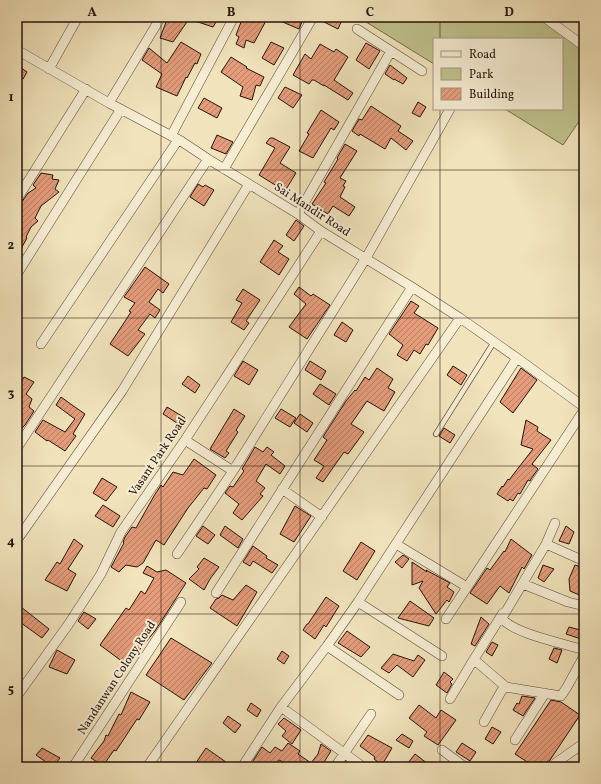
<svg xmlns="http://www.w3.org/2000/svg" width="601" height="784" font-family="Vollkorn,serif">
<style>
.park{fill:#bfc28c;stroke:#726a4c}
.building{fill:url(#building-hatch);stroke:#25130b}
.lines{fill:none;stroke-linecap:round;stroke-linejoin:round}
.service-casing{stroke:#584737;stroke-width:6}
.minor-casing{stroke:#584737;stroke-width:10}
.service{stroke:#f6edd3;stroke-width:4.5}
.minor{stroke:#f6edd3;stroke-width:9}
.grid{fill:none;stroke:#25130b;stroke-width:1;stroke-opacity:0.55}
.labels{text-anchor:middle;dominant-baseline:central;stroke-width:4;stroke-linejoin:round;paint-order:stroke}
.street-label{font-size:12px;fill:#25130b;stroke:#f6edd3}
.neatline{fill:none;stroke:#25130b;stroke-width:1.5}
.grid-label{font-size:13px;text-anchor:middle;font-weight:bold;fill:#25130b}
</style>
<defs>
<pattern id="building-hatch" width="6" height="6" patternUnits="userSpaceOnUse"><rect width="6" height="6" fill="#e49c7a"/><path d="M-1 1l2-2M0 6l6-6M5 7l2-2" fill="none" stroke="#b97e62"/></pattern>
</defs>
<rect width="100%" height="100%" fill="#f1e3bb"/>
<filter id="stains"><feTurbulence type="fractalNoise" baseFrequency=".005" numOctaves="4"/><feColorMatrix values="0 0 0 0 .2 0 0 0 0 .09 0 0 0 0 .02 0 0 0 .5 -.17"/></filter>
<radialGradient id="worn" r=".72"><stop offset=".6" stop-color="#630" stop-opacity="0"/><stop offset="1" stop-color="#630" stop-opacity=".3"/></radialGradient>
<path class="park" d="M358 17H536L584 48V114L563 145 505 109H562V39H434V64Z"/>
<path class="building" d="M168 17H219L213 27 189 19 173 42 160 38Z
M243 17H268L254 43 246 40 244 48 236 44 239 37 236 35Z
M271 17H304L299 29Z
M319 17H336L342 20 338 29 318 19Z
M181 42 201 54 197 64 195 63 187 78 186 77 177 96 156 87 162 74 142 60 149 48 167 63Z
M271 42 284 48 274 65 262 58Z
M366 43 380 51 369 69 356 60Z
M320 44 334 52 336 49 348 57 334 80 353 93 348 100 324 85V86L314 80H312L309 84 293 75 305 54 311 59Z
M231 57 247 67 246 68 264 77 260 86 256 85 252 100 240 96 243 87 221 72Z
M17 65 27 72 23 79 17 76Z
M390 65 407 78 403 84 394 79V80L385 74Z
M285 87 302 95 293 108 278 98Z
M204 98 222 108 217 118 198 108Z
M418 102 426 107 420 117 412 113Z
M371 106 401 126 398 131 413 141 406 150 391 138 385 149 360 134 359 136 352 131 359 119 362 120Z
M321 110 339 122 334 130 331 128 313 158 299 151 309 134 307 133Z
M217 135 233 142 226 154 211 148Z
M270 138H273L290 147 280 163 296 173 285 191 259 175 275 148 266 143Z
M345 144 357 151 340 178 346 181 343 186 345 187 340 197 355 207 349 216 333 206 328 214 312 204 326 183 324 182 338 159 337 158Z
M41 173 53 175 52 179 59 180 55 189 59 192 41 206 35 218 38 221 31 227 26 237 27 238 17 256V209L28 193 36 188 33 185Z
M198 184 203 187 205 185 214 190 204 206 190 197Z
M296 220 304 226 294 241 286 235Z
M274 240 283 246 278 252 289 259 279 275 260 262Z
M145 267 169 284 163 293 158 289 149 302 160 310 155 318 150 314 138 330 145 334 128 356 110 344 131 312 129 311 135 303 124 297Z
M299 287 311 296 313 294 330 305 307 339 289 327 306 304 294 294Z
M243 289 260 300 246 321 249 323 244 330 231 322 242 303 236 300Z
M411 301 419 306 414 313 438 328 428 345 426 344 420 354 414 350 407 361 397 355 403 345 389 334Z
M342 322 353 330 346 342 334 335Z
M243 361 258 370 249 385 234 376Z
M310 361 326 371 321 380 305 370Z
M453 366 467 375 461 385 447 375Z
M377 368 393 379 388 388 395 392 384 411 367 401 351 424 364 432 348 454 344 452 323 482 316 478 324 466 314 460 327 440 323 437 346 401 355 390 356 391 365 377 369 380Z
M521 368 537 380 513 413 500 402Z
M188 376 200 385 195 393 182 384Z
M24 377 34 382 26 394 32 399 29 407 34 411 25 425 17 433V390Z
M320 384 336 394 329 405 313 394Z
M61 397 72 405 85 414 73 434 76 436 65 451 48 440 47 441 35 432 43 420 65 432 75 419 56 405Z
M167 407 185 418 180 425 163 414Z
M234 409 245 416 236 430 238 432 226 451 229 453 225 458 210 449Z
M281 409 296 418 290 427 275 418Z
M300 414 313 423 307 432 294 423Z
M526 420 538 427 537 431 551 440 532 464 538 469 531 479 530 481 528 480 520 494 518 493 513 501 510 499 508 501 497 494 502 486 503 487 508 479 509 480 533 449 521 445Z
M444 428 455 435 450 443 439 436Z
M255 447 263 452 267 447 274 452 271 455 285 466 280 474 266 464 256 481 265 488 260 494 263 496 242 520 233 513 239 504 225 493 230 486 233 487 244 471 242 469Z
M194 459 216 475 207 489 204 488 188 508 164 545 156 540 143 563 137 567 126 565 119 572 111 567 124 543 123 542 125 537 132 527 136 528 154 496 161 485 163 487 173 472 183 475Z
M102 478 117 487 106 501 93 493Z
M103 505 120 516 113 527 95 516Z
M295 506 311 516 294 542 280 534Z
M203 526 215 535 208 544 196 536Z
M225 526 243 539 238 548 220 535Z
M566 526 574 532 569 544 559 541Z
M74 539 83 546 68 569 76 574 67 591 45 580 57 562 60 564Z
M511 539 532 555 524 569 522 567 509 593 500 586 487 604 470 593 487 568 490 570 504 551 505 552Z
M361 542 375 551 357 580 343 571Z
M253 546 267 556 266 558 278 565 272 573 253 561 250 566 243 562Z
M403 555 409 559 402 568 395 562Z
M204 558 219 567 210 579 204 590 189 579 199 569 197 567Z
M412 562 427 572 426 570 450 583 447 587 454 592 449 602 447 600 436 614 419 588 423 581 412 585Z
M543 565 554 569 544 582 538 578Z
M575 565 584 568V597L570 591 569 579Z
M147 566 157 572 166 570 186 583 155 631 127 665 100 645 126 608 129 610 141 591 145 594 154 578 143 573Z
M246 585 257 592 237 626 210 608 216 599 219 598 222 595 233 600Z
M326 597 339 606 326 627 324 625 315 639 303 630 307 624H308Z
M410 601 434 618 429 626 398 618Z
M21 607 49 629 42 638 17 620V613Z
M84 612 96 619 88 629 78 621Z
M481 617 489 624 475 646 471 644Z
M569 627 584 631V640L566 634Z
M347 631 370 647 361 657 338 643Z
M171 638 212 663 184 700 146 675Z
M492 642 498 645 492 656 486 652Z
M554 648 562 650 557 663 549 659Z
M57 650 75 660 67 674 49 667Z
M282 651 289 656 284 664 277 659Z
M393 654 414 661 418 655 425 660 413 677 397 665 389 673 381 668Z
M444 672 453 679 450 682 452 684 447 693 436 685Z
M131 692 150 702 139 720 137 719 116 751 114 750 103 766 91 758 104 741 106 735 108 736 119 714 121 715Z
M522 696 535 698 523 716 513 710 517 703 519 704Z
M551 700 561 702 580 715 550 760 545 764 544 767H535L515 754Z
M251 703 261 710 257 717 247 710Z
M419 705 436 718 441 710 456 720 438 745 424 736 427 732 409 718Z
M228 716 241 725 235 733 223 723Z
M284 718 301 730 292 744 282 736 286 731 278 724Z
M492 727 501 732 493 744 485 739Z
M402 734 413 741 409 748 396 740Z
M368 735 392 748 382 765 374 759 375 757 360 746Z
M288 743 300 751 298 754 311 763 318 754 321 744 331 751 321 767H293L279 760 274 767H249L262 747 270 753 275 747 282 751Z
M462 743 476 752 470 761 456 752Z
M42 748 60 758 53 767 36 755Z
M206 748 233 767H193Z
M415 754 432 767H413L408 763Z"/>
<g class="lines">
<g class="service-casing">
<path id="service" d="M436 434 494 342"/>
</g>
<g class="minor-casing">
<path id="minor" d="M544 17 584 46
M357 29 422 71
M17 50 109 103 181 141 208 159 298 214 321 231 412 287 460 318 517 358 584 407
M49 69 78 17
M109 103 161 17
M171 136 234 17
M224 169 313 17
M17 199 86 89
M298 214 391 51
M17 274 121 109
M41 344 178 140
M185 440 233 471
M17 448 208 159
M282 489 322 517
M555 523 546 544 502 618C511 633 566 644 584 650
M17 540 122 391 249 184
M396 544 467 587
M546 544 584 561
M177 554 233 471 366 258 450 109
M523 584 568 602 584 606
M216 593 412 287
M358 602 442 656
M446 619 584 410
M327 646 399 695
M471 664 503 613
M506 687 561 696 567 687 584 656
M17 696 68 625 101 574 121 532 185 440 321 231
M450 699 471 664 475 662 478 663 506 687 502 690 484 722
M281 707 363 767
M515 740 545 693
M442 750 465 767
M73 767 181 602
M147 767 460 318
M242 767 281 707 327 646 358 602 517 358
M335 767 371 714
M550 767 584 743"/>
</g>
<use href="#service" class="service"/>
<use href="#minor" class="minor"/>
</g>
<path class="grid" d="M161 17V767M300 17V767M440 17V39M440 109V767M17 170H584M17 318H584M17 466H584M17 614H584"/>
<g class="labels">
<g class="street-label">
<text transform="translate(312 210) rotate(33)">Sai Mandir Road</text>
<text transform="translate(158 457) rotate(-56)">Vasant Park Road</text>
<text transform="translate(117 678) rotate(-57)">Nandanwan Colony Road</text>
</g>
</g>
<rect width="601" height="784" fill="none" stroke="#f1e3bb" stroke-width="44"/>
<rect x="433" y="38" width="130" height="72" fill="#f6edd3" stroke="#a29683"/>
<rect x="441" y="51" width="20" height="6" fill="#f6edd3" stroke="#a29683"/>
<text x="469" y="58" font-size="12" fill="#25130b">Road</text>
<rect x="441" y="68" width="20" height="12" fill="#bfc28c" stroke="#a29683"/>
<text x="469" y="78" font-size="12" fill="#25130b">Park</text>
<rect x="441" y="88" width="20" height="12" fill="url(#building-hatch)" stroke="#a29683"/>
<text x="469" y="98" font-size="12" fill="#25130b">Building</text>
<rect x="22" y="22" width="557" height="740" class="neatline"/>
<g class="grid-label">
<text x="92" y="16">A</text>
<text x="231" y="16">B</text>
<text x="370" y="16">C</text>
<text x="509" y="16">D</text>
<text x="11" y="101">1</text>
<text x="11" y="249">2</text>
<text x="11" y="397">3</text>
<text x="11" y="545">4</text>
<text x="11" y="693">5</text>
</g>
<rect width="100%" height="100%" filter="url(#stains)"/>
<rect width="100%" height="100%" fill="url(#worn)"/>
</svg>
